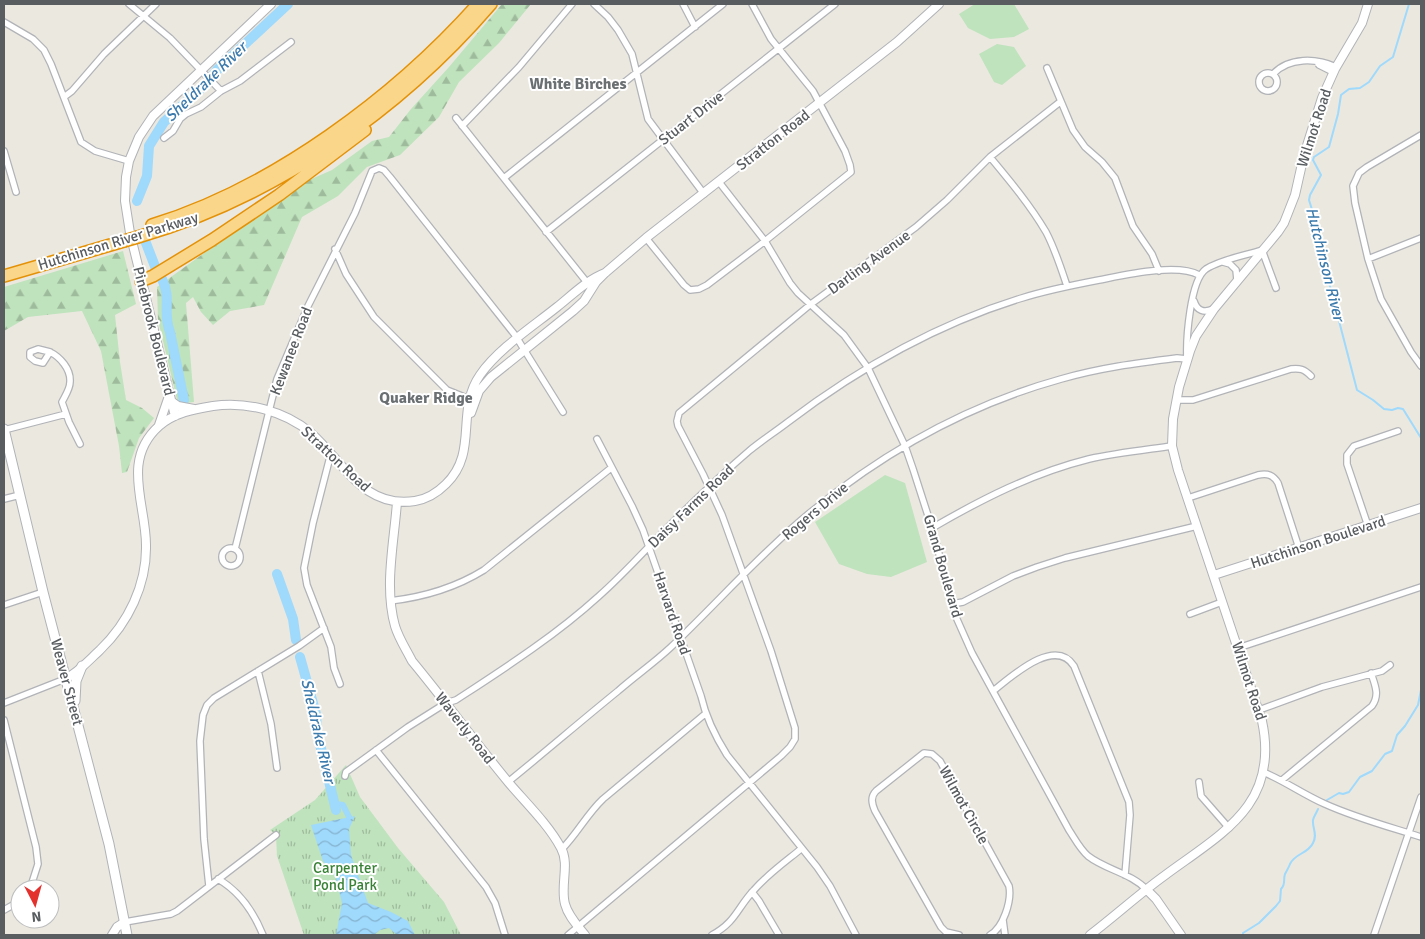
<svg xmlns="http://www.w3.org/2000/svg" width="1425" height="939" font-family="Signika,sans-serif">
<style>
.forest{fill:url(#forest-firs)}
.park{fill:url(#park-tufts)}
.garden{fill:#bfe3bc}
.water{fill:url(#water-waves)}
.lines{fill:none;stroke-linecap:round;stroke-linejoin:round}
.stream{stroke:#9fd9fc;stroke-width:2}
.canal{stroke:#9fd9fc;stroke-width:6}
.river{stroke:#9fd9fc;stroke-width:10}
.minor-casing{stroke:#b1b3b7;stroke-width:8}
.tertiary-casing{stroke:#b1b3b7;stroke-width:10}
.secondary-casing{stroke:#b0b3b7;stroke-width:11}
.motorway-casing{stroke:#e49107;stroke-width:14}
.minor{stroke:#fff;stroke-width:5.5}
.tertiary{stroke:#fff;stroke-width:8}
.secondary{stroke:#fff;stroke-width:9}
.motorway{stroke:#f9d689;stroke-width:11}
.motorway-bridge-casing{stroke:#e49107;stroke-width:14;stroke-linecap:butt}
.motorway-bridge{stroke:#f9d689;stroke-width:11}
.labels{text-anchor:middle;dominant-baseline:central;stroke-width:4;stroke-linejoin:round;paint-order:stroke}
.street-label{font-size:15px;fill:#595d60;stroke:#fff}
.park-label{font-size:15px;fill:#388236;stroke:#fff}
.water-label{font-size:16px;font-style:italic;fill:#3e7bad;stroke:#fff}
.neighbourhood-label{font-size:16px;font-weight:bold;fill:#6a6f72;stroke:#fff}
</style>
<defs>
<pattern id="forest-firs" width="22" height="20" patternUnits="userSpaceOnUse" patternTransform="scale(1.25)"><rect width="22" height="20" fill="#bfe3bc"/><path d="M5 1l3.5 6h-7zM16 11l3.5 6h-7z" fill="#9ebb9c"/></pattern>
<pattern id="park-tufts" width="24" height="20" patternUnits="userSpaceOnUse" patternTransform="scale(1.25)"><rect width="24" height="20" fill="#bfe3bc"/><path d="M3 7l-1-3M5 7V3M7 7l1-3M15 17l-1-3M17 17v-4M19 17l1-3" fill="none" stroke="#9ebb9c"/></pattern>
<pattern id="water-waves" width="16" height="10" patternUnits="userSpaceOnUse" patternTransform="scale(1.25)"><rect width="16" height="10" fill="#9fd9fc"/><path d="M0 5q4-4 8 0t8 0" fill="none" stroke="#85b3cf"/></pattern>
</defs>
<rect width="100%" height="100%" fill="#ebe8e0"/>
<path class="forest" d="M502 4H531L499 43 459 82 439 117 400 155 367 167 338 196 302 217 264 305 230 311 213 325 201 312 193 297 186 303 194 402 178 404 158 320 157 287 300 184 332 170 372 141 389 137 411 109 449 67Z
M123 251 136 304 115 315 120 362 126 400 142 408 154 418 139 438 127 472 122 473 119 446 101 351 82 311 28 317 4 331V287Z"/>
<path class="park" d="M346 765 360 797 398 848 444 902 461 935H304L277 856 276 835 270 830 315 800Z"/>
<path class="garden" d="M975 4H1014L1029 29 1014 37 990 39 968 28 959 14Z
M997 44 1014 47 1026 66 1002 85 994 82 979 54Z
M885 475 905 483 927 562 891 577 867 574 839 564 815 522Z"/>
<path class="water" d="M355 816 349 829 351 855 368 903 391 912 408 921 415 935H397L389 928 380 930 374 935H336L342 903 336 878 323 861 311 825Z"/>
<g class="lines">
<path class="stream" d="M1409 4 1393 57 1380 66 1369 82 1360 88 1349 89 1341 95 1338 114 1329 147 1314 157 1313 160 1321 175 1310 195 1309 200 1324 248 1326 271 1357 390 1373 400 1384 409 1392 410 1398 408 1403 409 1421 438
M1327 800 1339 793 1343 794 1349 792 1360 777 1372 771 1385 754 1392 751 1397 735 1405 726 1418 705 1421 690
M1243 935V933L1259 923 1276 906 1280 901 1281 889C1286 884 1283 880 1285 874 1286 872 1289 867 1290 864 1295 853 1308 854 1313 843 1318 834 1312 828 1313 820 1314 816 1317 812 1318 809"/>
<path class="canal" d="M336 804 343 805 349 817"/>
<path class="river" d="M137 201 147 176 149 146 164 122 207 83 217 70 288 4
M146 243 156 269
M162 279C172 299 162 312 170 332L184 400
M277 574 293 619 296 640
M300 657 316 714 317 732 336 810"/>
<g class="minor-casing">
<path id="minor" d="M129 4 170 38 221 91
M594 4 608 17 618 30 632 54 648 119 704 194
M683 4 695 27
M4 22 33 39 44 50 51 64 81 142 95 151 129 161
M1317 62 1319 65 1333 72
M1047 68 1073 130 1085 147 1102 162 1115 178 1133 226 1152 254 1159 271
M1259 82a9 9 0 1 1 18 0a9 9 0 1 1-18 0Z
M1273 74C1289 57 1316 58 1336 67
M64 97 72 91 104 54 156 4
M456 118 589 285
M462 126 519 67 572 4
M1421 135 1367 167 1359 173 1353 186 1355 203 1368 259 1381 299 1411 352 1421 366
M164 138 173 131 180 119 186 114 201 107 221 91 240 81 291 42
M4 151 16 192
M990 157C1010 181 1030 205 1046 232 1055 249 1061 268 1067 286
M504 178 723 4
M719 182 765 241 790 283 798 293 844 335 868 368 905 446 913 469 932 528 956 617 972 653 1069 830C1075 839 1080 849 1088 856 1106 870 1131 873 1147 890
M546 232 835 4
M646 238 684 285 690 290 699 289 707 285 765 241 851 172 850 165 845 151 813 91 771 39 752 4
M335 249 346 274 374 317 447 390 472 400
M1368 259 1421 238
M1223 262 1230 264 1236 270 1237 280
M1194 301C1197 311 1204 313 1213 309
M38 349 50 352 43 363 35 361 30 357V352Z
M50 352C60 357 71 369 70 382 70 389 65 396 62 402L69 422 80 444
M1177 400H1193L1291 369C1300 368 1304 369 1311 376
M4 430 66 414
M597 439 632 506 643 530 701 696C706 718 715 736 727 755L817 867 830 886 856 935
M331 453 313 523 304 568 307 585 331 647 334 668 340 684
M1188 498 1258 475C1268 473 1273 475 1278 483L1299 548
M4 499 20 495
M1368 526 1347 464V455L1354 446 1398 431
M932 528C982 499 1033 473 1089 459 1116 453 1144 450 1172 446
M222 557a9 9 0 1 1 18 0a9 9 0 1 1-18 0Z
M235 549 277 379 308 306 355 213 372 171 379 168 384 170 390 177 515 335 563 412
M390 601C424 597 455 588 484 570L611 468
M952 604 963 602 1013 576 1037 567 1065 558 1197 526
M4 605 43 592
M1190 614 1222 602
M1238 648 1421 587
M258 671 271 724 277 768
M993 691C1011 677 1055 636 1074 666L1129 802 1130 815 1125 875
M4 703 65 679
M1259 710 1322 687 1382 671 1390 665
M4 720 36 847 38 864 30 889
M376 750 486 887 495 903 505 935
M1263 772C1285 781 1304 795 1325 804 1356 818 1390 827 1421 837
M345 776 346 772 408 727 446 703 456 700C505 668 555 636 599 596 624 574 645 550 668 527 694 501 721 475 749 451 761 441 775 432 788 422 858 369 937 324 1022 298 1047 290 1073 285 1099 280 1125 275 1177 263 1199 275
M1282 780 1372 706C1380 695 1375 685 1371 673
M508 782C545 752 581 721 618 691 635 676 654 663 671 647 714 606 754 561 799 522 875 457 964 406 1061 379 1099 368 1137 363 1177 358L1187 359C1186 340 1190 280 1206 269 1222 259 1244 256 1262 250L1276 288
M1199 782 1201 796 1229 828
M562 849C577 834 587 814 603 799L705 714
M218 879C239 891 254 913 263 935
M209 886 204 839 200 741 203 715 207 705 214 698 299 646 324 628
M752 892 759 901 779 935
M4 910 20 901
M1003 920 1005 935
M125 922 171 914 177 911 276 835
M568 935 781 756 790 747 795 739V728L771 651 722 515 703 474 678 426 677 421 679 413 811 304 916 227 947 200 990 157 1060 102
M712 935C736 922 737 908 754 890 768 874 785 862 801 849
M959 935 946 932 941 927 875 811C872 804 870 797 876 791L924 753 932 754 940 761 1009 886C1012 901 1003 928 990 935
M1374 935 1421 797"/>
</g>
<g class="tertiary-casing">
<path id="tertiary" d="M171 401 178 406 194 409
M471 413 479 391 491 377 573 311 584 301 596 282 605 273 646 238 897 42 939 4
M175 416 130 233 125 201 126 177 129 161 139 137 153 116 271 4
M159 425 169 396
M397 502C394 543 384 587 395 626 399 639 406 649 412 661 445 701 476 743 509 783 526 803 548 824 561 848 570 864 560 886 565 904 568 916 578 926 585 935
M1214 575 1421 508
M65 679C79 672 89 660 100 650 128 623 147 585 146 545 146 504 121 460 159 426 174 413 194 409 213 406 246 401 285 411 311 433 344 462 363 509 415 501 427 499 437 493 446 484 479 452 455 411 480 375 498 349 532 327 557 307 572 295 587 280 605 273
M1147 890 1156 899 1181 935
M112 935 117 927 125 922
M1090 935C1115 916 1139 894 1164 876 1222 833 1280 805 1262 721L1178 470 1172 446 1173 419 1179 387 1190 351 1196 336 1214 309 1278 232 1284 223 1295 195 1304 155 1322 98 1335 69 1362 23 1368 4"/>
</g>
<g class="secondary-casing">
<path id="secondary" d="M4 429 43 592 109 844 127 935
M75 701 76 681 82 666"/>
</g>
<g class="motorway-casing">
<path id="motorway" d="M152 225C273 188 395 97 478 4
M138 237C275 197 398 112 491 4
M4 276 124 241
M141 281 153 276 212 240 279 195 365 130"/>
</g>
<use href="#minor" class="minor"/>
<use href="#tertiary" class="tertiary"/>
<use href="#secondary" class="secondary"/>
<use href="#motorway" class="motorway"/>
<g class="motorway-bridge-casing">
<path id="motorway-bridge" d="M124 241 138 237"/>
</g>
<use href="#motorway-bridge" class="motorway-bridge"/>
</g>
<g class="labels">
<g class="street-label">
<text transform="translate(691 118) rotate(-38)">Stuart Drive</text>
<text transform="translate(1314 128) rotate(-72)">Wilmot Road</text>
<text transform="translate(773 140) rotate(-38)">Stratton Road</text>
<text transform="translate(118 241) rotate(-17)">Hutchinson River Parkway</text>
<text transform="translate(869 262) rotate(-36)">Darling Avenue</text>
<text transform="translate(154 331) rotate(76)">Pinebrook Boulevard</text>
<text transform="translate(291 351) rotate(-69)">Kewanee Road</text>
<text transform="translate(336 459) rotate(43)">Stratton Road</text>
<text transform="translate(691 506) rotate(-44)">Daisy Farms Road</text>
<text transform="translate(815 511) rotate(-40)">Rogers Drive</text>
<text transform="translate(1318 542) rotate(-18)">Hutchinson Boulevard</text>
<text transform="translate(943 566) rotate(74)">Grand Boulevard</text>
<text transform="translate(672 613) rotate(71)">Harvard Road</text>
<text transform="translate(1249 681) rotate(72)">Wilmot Road</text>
<text transform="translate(67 682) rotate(75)">Weaver Street</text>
<text transform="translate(465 728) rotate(52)">Waverly Road</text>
<text transform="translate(964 805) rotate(61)">Wilmot Circle</text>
</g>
<g class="park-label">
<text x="345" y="868">Carpenter<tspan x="345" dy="17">Pond Park</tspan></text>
</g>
<g class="water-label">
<text transform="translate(206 82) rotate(-44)">Sheldrake River</text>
<text transform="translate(1325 264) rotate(76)">Hutchinson River</text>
<text transform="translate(318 731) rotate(77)">Sheldrake River</text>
</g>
<g class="neighbourhood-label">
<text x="578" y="84">White Birches</text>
<text x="426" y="398">Quaker Ridge</text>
</g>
</g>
<rect width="1425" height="939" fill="none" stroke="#595d60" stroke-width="10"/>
<g transform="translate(35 904) rotate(174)"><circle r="24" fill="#ffffff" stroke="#bdbebf"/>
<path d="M0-4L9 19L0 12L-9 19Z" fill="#e3312e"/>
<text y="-8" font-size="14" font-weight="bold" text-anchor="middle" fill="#595d60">N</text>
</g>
</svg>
